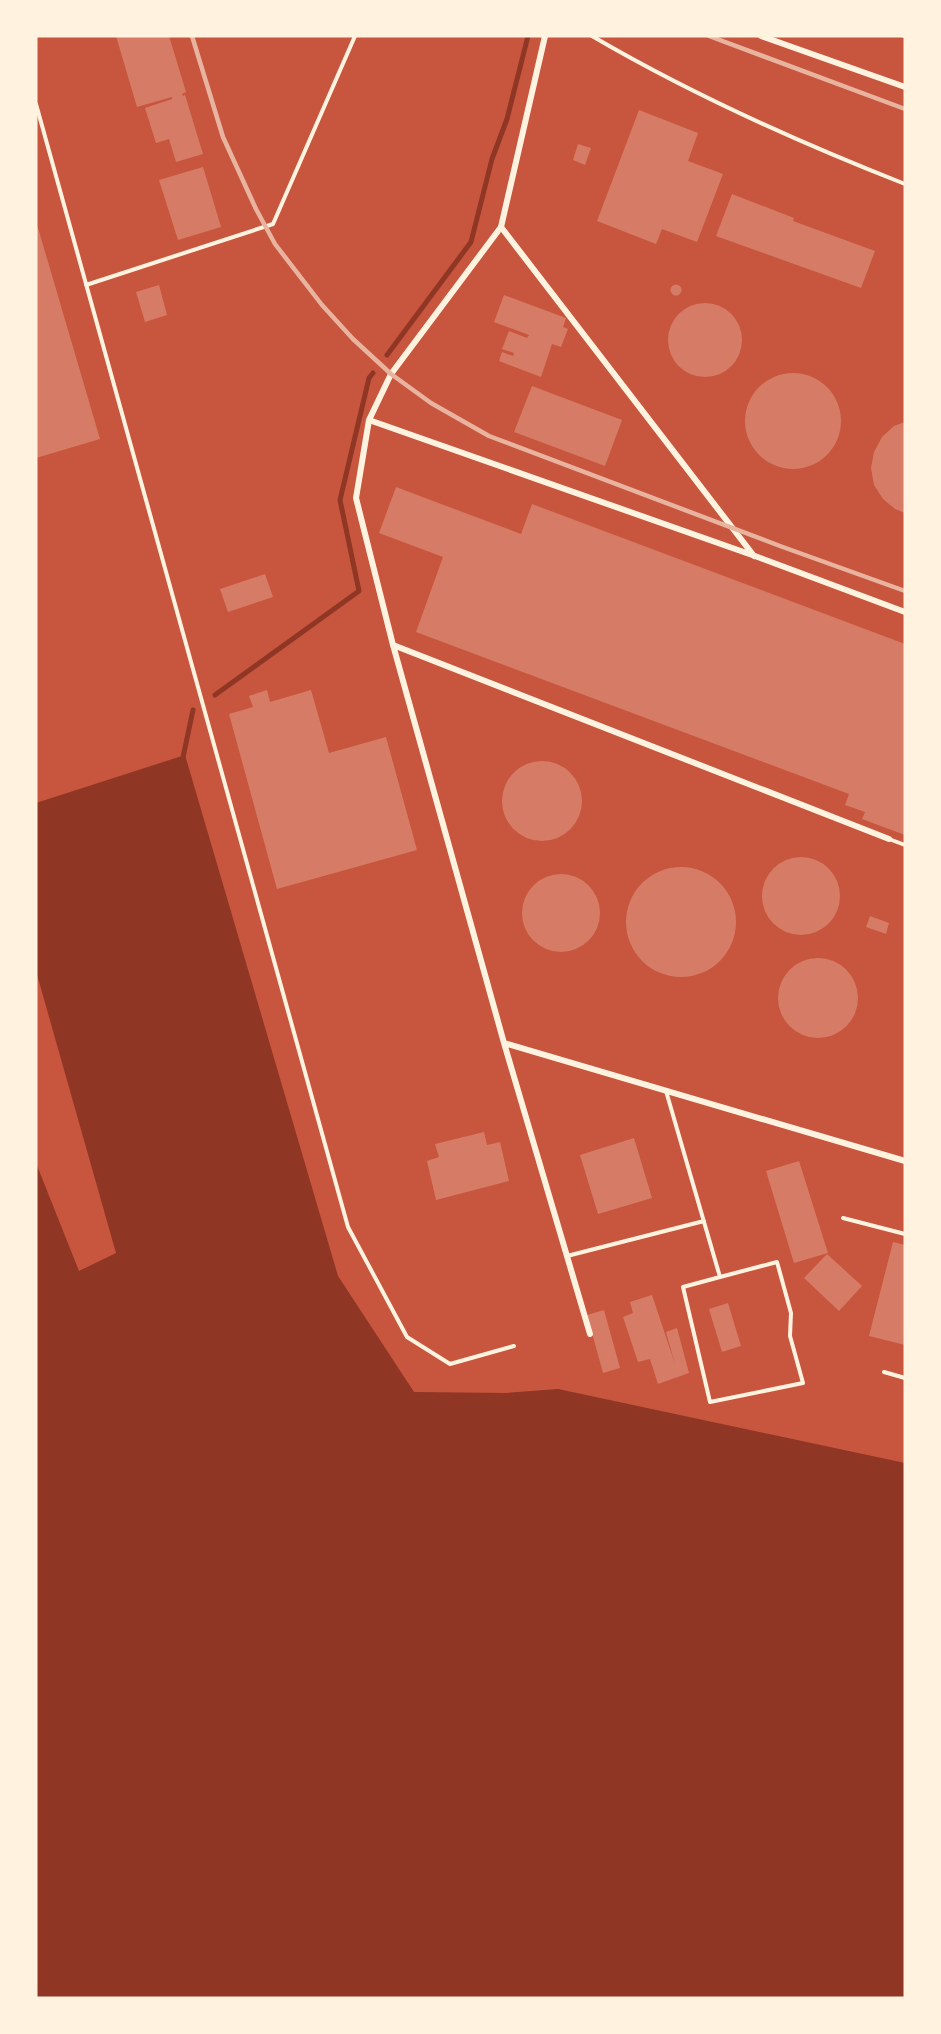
<svg xmlns="http://www.w3.org/2000/svg" width="941" height="2034" font-family="'Golos Text',sans-serif">
<style>
.water{fill:#8f3625}
.lines{fill:none;stroke-linecap:round;stroke-linejoin:round}
.stream{stroke:#8f3625;stroke-width:5}
.building{fill:#d67c66}
.service{stroke:#fff3e0;stroke-width:4}
.minor{stroke:#fff3e0;stroke-width:6}
.rail{stroke:#e9b49f;stroke-width:4.5}
</style>
<rect width="100%" height="100%" fill="#c8553d"/>
<path class="water" d="M185 755 338 1276 414 1392 506 1393 558 1389 905 1463V1998H36V1163L79 1271 116 1253 36 971V803Z"/>
<g class="lines">
<path class="stream" d="M387 355 471 242 492 159 507 119 528 36
M215 695 359 591 340 500 369 378 373 373
M182 762 193 710"/>
</g>
<path class="building" d="M116 36H169L186 92 182 94 183 96 185 95 203 154 176 162 169 139 156 143 145 108 172 99V97L137 107Z
M639 110 698 133 688 161 723 174 697 242 662 229 656 244 597 221Z
M578 144 591 148 585 165 573 160Z
M203 167 221 227 178 240 159 180Z
M732 194 794 218 793 221 875 251 861 288 716 236Z
M36 221 100 439 36 458Z
M670.5 290a5.5 5.5 0 1 1 11 0a5.5 5.5 0 1 1-11 0Z
M159 285 167 315 145 322 136 292Z
M504 295 566 318 563 327 568 329 561 347 552 344 541 377 499 361 502 352 513 356 514 353 502 349 509 331 527 338 529 335 494 322Z
M668 340a37 37 0 1 1 74 0a37 37 0 1 1-74 0Z
M745 421a48 48 0 1 1 96 0a48 48 0 1 1-96 0Z
M532 386 622 420 605 466 514 432Z
M905 422V513L895 509 883 499 874 485 871 468 874 452 882 437 894 426Z
M396 487 521 534 532 504 905 644V835L862 819 865 812 845 805 849 794 416 632 443 557 379 533Z
M265 574 273 597 228 612 220 589Z
M267 690 270 702 311 690 329 753 386 737 417 850 277 889 229 714 253 707 249 696Z
M502 801a40 40 0 1 1 80 0a40 40 0 1 1-80 0Z
M762 896a39 39 0 1 1 78 0a39 39 0 1 1-78 0Z
M626 922a55 55 0 1 1 110 0a55 55 0 1 1-110 0Z
M522 913a39 39 0 1 1 78 0a39 39 0 1 1-78 0Z
M870 916 889 923 886 934 866 927Z
M778 998a40 40 0 1 1 80 0a40 40 0 1 1-80 0Z
M484 1132 487 1145 500 1142 509 1181 436 1200 427 1161 439 1157 435 1144Z
M634 1138 652 1198 598 1214 580 1155Z
M799 1161 828 1253 794 1263 766 1171Z
M893 1242 905 1245V1345L869 1336Z
M827 1254 862 1286 839 1311 804 1278Z
M652 1295 675 1364 666 1332 677 1328 689 1373 658 1384 650 1359 638 1362 623 1317 633 1313 630 1302Z
M728 1303 741 1346 722 1352 709 1309Z
M604 1310 620 1368 603 1373 587 1315Z"/>
<g class="lines">
<path class="service" d="M592 36C691 94 798 142 905 184
M904 36H905
M36 104 348 1227 407 1337 450 1364 514 1346
M86 285 273 224 355 36
M889 839 905 845
M666 1091 720 1277 683 1287 710 1402 803 1383 790 1336 791 1313 777 1262 720 1277
M843 1218 905 1234
M567 1256 704 1221
M884 1372 905 1378"/>
<path class="minor" d="M545 36 501 227 391 374 369 420 356 498 393 645 504 1043 590 1334
M761 36 905 87
M501 227 754 556
M369 420 755 556 905 612
M393 645 889 839
M504 1043 905 1161"/>
<path class="rail" d="M192 36 223 137 256 209 275 244 322 305 353 339 391 374 431 403 489 436 780 546 905 591
M709 36 905 109"/>
</g>
<rect width="941" height="2034" fill="none" stroke="#fff3e0" stroke-width="75"/>
</svg>
